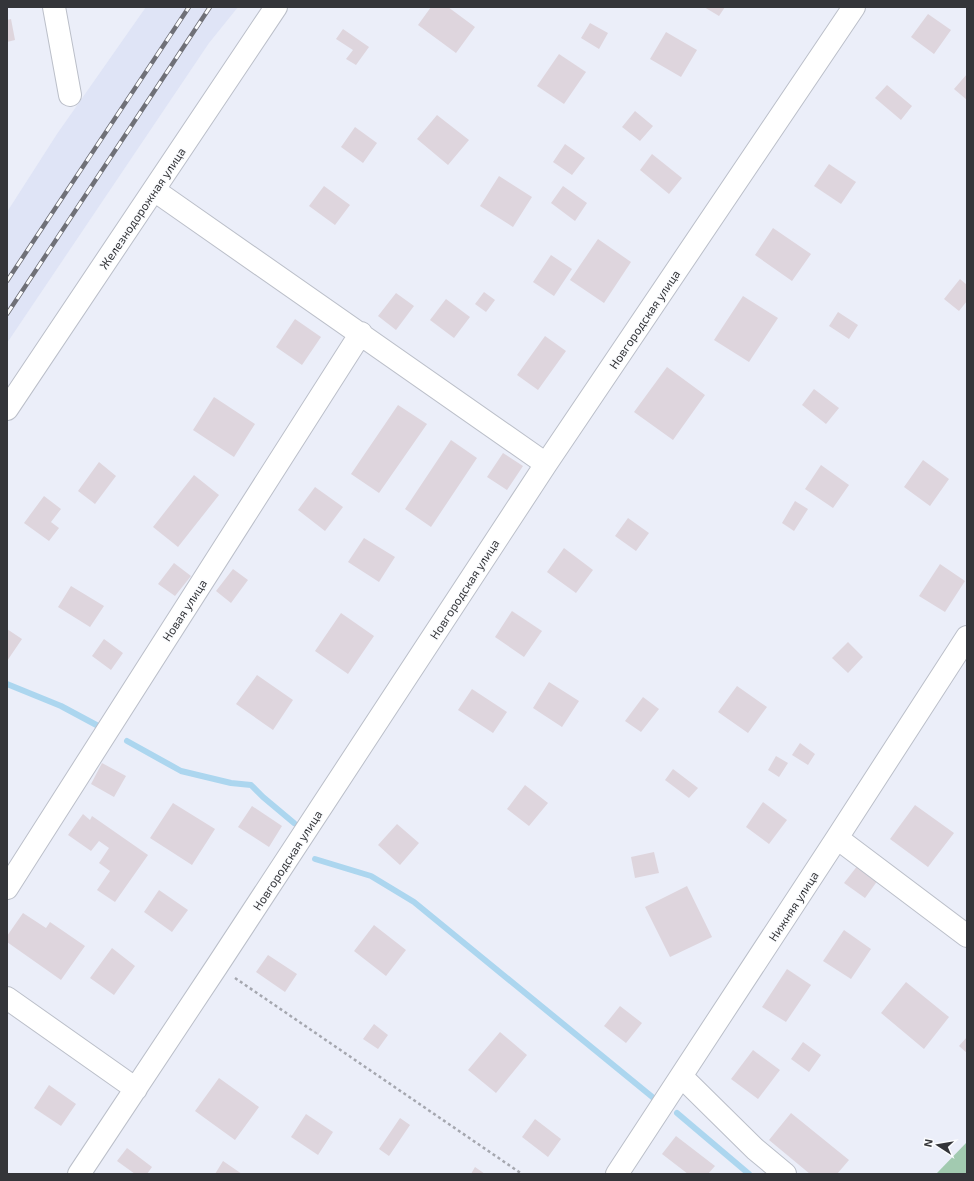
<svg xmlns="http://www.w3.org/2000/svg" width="974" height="1181" font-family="'Exo 2',sans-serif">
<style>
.built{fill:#dfe4f6}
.forest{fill:#a2cab0}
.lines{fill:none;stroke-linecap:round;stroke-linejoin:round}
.stream{stroke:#acd6ef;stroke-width:6}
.building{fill:#ded5dd}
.minor-casing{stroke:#bbbfc9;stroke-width:24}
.path{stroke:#a5a7af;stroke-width:2.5;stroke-dasharray:3 3;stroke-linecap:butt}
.minor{stroke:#fff;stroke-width:22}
.rail-casing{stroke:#6f7077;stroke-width:4.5}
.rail{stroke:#fbfcfe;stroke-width:3;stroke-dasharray:9;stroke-linecap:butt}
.labels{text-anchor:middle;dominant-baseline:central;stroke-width:3;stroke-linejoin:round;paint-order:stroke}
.street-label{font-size:12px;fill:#343539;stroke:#fbfcfe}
</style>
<rect width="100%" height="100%" fill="#ebeef9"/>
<path class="built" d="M146 7H238L209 43 7 343V212L57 134Z"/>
<path class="forest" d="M967 1142V1174H936Z"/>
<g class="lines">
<path class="stream" d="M7 684 61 706 102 728
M127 741 181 771 231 783 251 785 263 797 294 823
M315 859 371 876 414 902 656 1100
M677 1113 749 1174"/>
</g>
<path class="building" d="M431 7H448L475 27 456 53 418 25Z
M704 7H725L719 16Z
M928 14 951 30 934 54 911 37Z
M11 19 15 40 7 42V20Z
M590 23 608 33 599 49 581 38Z
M343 29 369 47 356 65 346 59 353 50 336 39Z
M666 32 697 50 681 77 650 59Z
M559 54 586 72 564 104 537 86Z
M967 74V100L954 89Z
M887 85 912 106 901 120 875 98Z
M635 111 653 126 640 141 622 127Z
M437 115 469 140 448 165 417 139Z
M355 127 377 143 363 163 341 147Z
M565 144 585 158 572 175 553 162Z
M652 154 682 178 669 194 640 170Z
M829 164 856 182 841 204 814 186Z
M499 176 532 197 513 227 480 206Z
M324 186 350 205 335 225 309 206Z
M563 186 587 203 575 221 551 203Z
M773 228 811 254 792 281 755 255Z
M598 239 631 262 604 303 570 280Z
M551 255 572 269 554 296 533 282Z
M960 279 967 285V301L959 311 944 299Z
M484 292 495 300 486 312 475 304Z
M396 293 414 306 396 330 378 316Z
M743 296 778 318 749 362 714 340Z
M446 299 470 317 454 338 430 320Z
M838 312 858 325 849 339 829 326Z
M295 319 321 337 302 365 276 347Z
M545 336 566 351 538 390 517 375Z
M667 367 705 395 673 440 634 412Z
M814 389 839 408 826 424 802 405Z
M214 397 255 424 234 457 193 430Z
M398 405 427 424 379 493 351 474Z
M451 440 477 458 431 527 405 509Z
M503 453 523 466 507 490 487 477Z
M923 460 949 479 930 506 904 487Z
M99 462 116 476 95 504 78 491Z
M821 465 849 485 833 508 805 489Z
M194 475 219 495 178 547 153 527Z
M315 487 343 507 325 531 298 510Z
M44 496 61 509 51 522 59 528 49 541 24 523Z
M795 501 808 509 794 531 782 523Z
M628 518 649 533 636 551 615 536Z
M364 538 395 557 379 582 348 562Z
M564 548 593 570 576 593 547 572Z
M174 563 191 576 175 596 158 584Z
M940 564 965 581 945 612 919 596Z
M233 569 248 580 231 603 216 591Z
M71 586 104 606 90 627 58 607Z
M512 611 542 631 524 657 495 637Z
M341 613 374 636 348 674 315 651Z
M7 629 22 639 7 661Z
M104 639 123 653 111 670 92 656Z
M848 642 863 657 848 673 832 658Z
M257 675 293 700 273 730 236 704Z
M549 682 579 701 562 727 533 708Z
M737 686 767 707 748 733 718 712Z
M472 689 507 712 493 733 458 710Z
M643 697 659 709 641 732 625 721Z
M800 743 815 754 808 765 792 755Z
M776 756 788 763 779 777 768 770Z
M102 763 126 776 114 797 91 784Z
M673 769 698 788 689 798 665 780Z
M525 785 548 803 529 826 507 809Z
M763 802 787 820 769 844 746 827Z
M173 803 215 829 192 865 150 838Z
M915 805 954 833 928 867 890 839Z
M252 806 282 826 269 847 238 827Z
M83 814 90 820 92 816 148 855 115 902 97 890 110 871 99 863 109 848 99 841 91 851 68 835Z
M397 824 419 843 400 865 378 845Z
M654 852 659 873 635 878 631 857Z
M858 865 878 880 865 898 844 883Z
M687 886 712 937 670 957 645 907Z
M159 890 188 910 172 932 144 912Z
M23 913 46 928 50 922 85 946 61 980 7 942V936Z
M374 925 406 950 386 976 354 951Z
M844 930 871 949 851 979 823 961Z
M112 948 135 966 114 995 90 978Z
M268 955 297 974 285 992 256 972Z
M787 969 811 985 786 1022 762 1007Z
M906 982 949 1017 924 1049 881 1013Z
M620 1006 642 1023 626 1043 604 1026Z
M374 1024 388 1035 378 1049 363 1039Z
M500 1032 527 1055 496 1093 468 1070Z
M967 1037V1053L959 1046Z
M803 1042 821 1055 809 1072 791 1059Z
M753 1050 780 1070 758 1099 731 1079Z
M219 1078 259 1107 235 1140 195 1111Z
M49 1085 76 1104 61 1126 34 1108Z
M791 1113 849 1160 837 1174H810L769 1140Z
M306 1114 333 1132 318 1155 291 1137Z
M400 1118 410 1125 389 1156 379 1149Z
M535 1119 561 1139 548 1157 522 1137Z
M676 1136 715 1166 708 1174H688L662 1154Z
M127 1148 152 1167 147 1174H135L117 1161Z
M223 1161 242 1174H215Z
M475 1167 485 1174H471Z"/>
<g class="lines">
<g class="minor-casing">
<path id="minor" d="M54 7 70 95
M154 190 546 464
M7 409 276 7
M837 838 967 936
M7 888 361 333
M7 998 136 1089
M682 1077 755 1149 785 1174
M79 1174 217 966 546 464 854 7
M617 1174 837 838 967 637"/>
</g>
<path class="path" d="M235 978 522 1174"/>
<use href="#minor" class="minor"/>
<g class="rail-casing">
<path id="rail" d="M7 281 189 7
M7 314 210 7"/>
</g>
<use href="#rail" class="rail"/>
</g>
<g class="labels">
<g class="street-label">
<text transform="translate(142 208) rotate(-56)">Железнодорожная улица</text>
<text transform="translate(644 319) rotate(-56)">Новгородская улица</text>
<text transform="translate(464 589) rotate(-57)">Новгородская улица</text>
<text transform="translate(184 610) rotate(-57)">Новая улица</text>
<text transform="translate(287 860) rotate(-57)">Новгородская улица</text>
<text transform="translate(793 906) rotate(-57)">Нижняя улица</text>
</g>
</g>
<rect width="974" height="1181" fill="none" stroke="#343539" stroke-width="16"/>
<g transform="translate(938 1145) rotate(282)" stroke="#fbfcfe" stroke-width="3" paint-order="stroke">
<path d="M0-3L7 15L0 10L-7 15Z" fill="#343539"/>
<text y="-6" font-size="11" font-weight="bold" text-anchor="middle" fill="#343539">N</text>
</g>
</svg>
